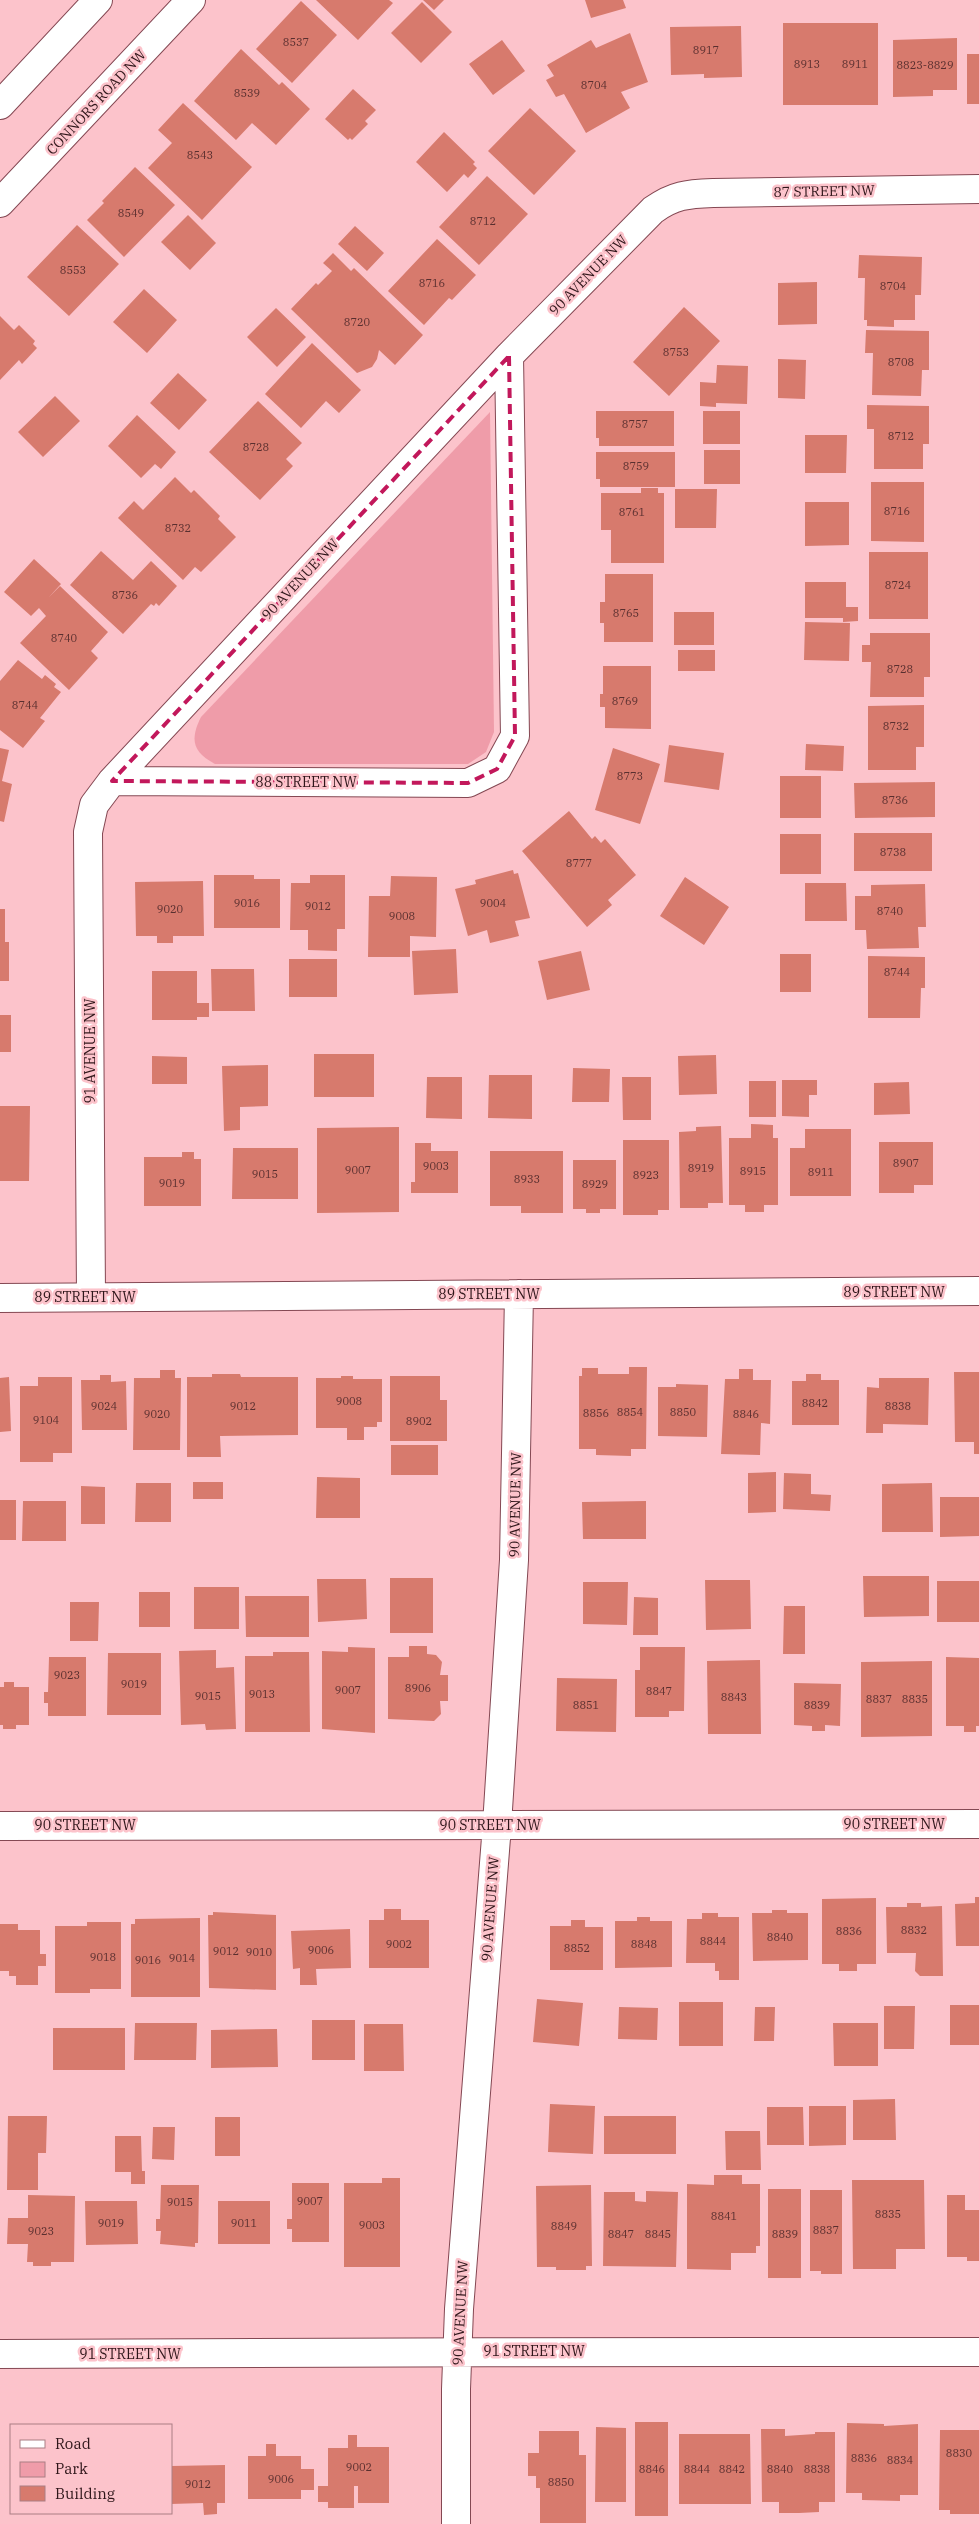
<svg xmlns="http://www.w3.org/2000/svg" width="979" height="2524" font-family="'IBM Plex Serif',serif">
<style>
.green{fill:#ef9ca9}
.building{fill:#d77a6d}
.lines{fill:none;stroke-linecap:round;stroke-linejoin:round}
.minor-casing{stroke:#844853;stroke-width:30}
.major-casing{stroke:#844853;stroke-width:30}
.minor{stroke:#fff;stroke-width:28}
.major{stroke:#fff;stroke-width:28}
.marked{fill:none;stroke:#c2185b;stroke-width:4;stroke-dasharray:10 6;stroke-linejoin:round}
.labels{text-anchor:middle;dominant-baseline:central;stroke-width:5;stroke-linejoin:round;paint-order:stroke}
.number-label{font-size:11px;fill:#592f2f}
.street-label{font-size:14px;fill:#2f161a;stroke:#fcc3cb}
</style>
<rect width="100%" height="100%" fill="#fcc3cb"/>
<path class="green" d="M490 412 494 732 486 752 468 764H215C192 752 190 739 201 717Z"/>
<path class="building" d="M316 0H389L393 3 358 40Z
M423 0H444L434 10Z
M585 0H623L626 8 591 18Z
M301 1 337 35 292 83 256 49Z
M422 2 452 32 421 63 391 33Z
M783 23H878V105H783Z
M741 26 742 77 704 78V74L671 75 670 27Z
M630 33 648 82 621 92 630 108 586 133 564 94 556 97 546 80 554 76 547 65 591 40 596 48Z
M957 38V90H933V96L893 97V40Z
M502 40 525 71 493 95 469 64Z
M241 49 279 85 282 82 310 109 276 145 252 123 236 140 194 101Z
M967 54H979V104H967Z
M353 89 376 110 365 121 368 124 352 140 350 138 348 140 325 119Z
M183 103 252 167 202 220 148 168 172 143 158 130Z
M530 108 576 151 534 195 488 151Z
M444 132 475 162 473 164 477 168 468 178 464 174 447 192 416 162Z
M135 167 175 205 124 257 87 220 104 203 102 201Z
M487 176 528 214 479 265 439 227Z
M188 215 216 243 190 270 161 242Z
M77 225 119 264 69 316 27 277Z
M355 226 384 253 367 271 338 244Z
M437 239 476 275 452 300 449 298 424 325 388 291Z
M333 253 351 271 354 268 423 335 395 365 379 350 377 359 372 367 357 373 291 309 316 283 318 285 332 271 323 263Z
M859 255 922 257 921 295H915V320H894V327L867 326V320H864L865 278H858Z
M817 282V324L778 325V283Z
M144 289 177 320 147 353 113 322Z
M684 307 720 341 669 396 633 362Z
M276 308 306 337 277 367 247 337Z
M0 316 14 330 19 325 35 341 33 344 37 348 22 364 19 360 0 380Z
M866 330 929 331V370H922L921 396 872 395 873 353H865Z
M312 343 361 390 339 413 326 401 301 428 265 394Z
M778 359 806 360 805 399 778 398Z
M717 365 748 366 747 404 716 403V407L700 406V382L716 383Z
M178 373 207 400 179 430 150 403Z
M55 396 80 421 43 457 18 432Z
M258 401 302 443 286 459 293 466 260 500 209 452Z
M867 405 929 406V444H923V469H874V429H867Z
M596 411H674V446H599V438H596Z
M703 411H740V444H703Z
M137 415 176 452 161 469 155 464 141 478 108 446Z
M805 435H847L846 473H805Z
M704 450H740V484H704Z
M596 452H675V487H600V479H596Z
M175 477 191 493 194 490 220 516 218 519 236 537 201 572 195 567 183 580 118 518 134 501 143 510Z
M871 482H924V542L871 541Z
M641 488H658V493H664V563H611V530H601V493H641Z
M675 489H717L716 528H675Z
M805 502H849V545L805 546Z
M101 551 133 580 151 561 177 586 159 606 156 603 154 606 151 604 123 634 70 585Z
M869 552H928V619H869Z
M34 559 61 584 49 597 60 586 108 632 91 651 98 658 69 690 20 643 46 616 39 608 31 616 4 592Z
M605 574H653V642H604V623H600V602H605Z
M805 582H846V607H858V621L843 622V618H805Z
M674 612H714V645H674Z
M805 622 850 623 849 661 804 660Z
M870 633H930V677H924V697H870L871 662H862V645H870Z
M678 650H715V671H678Z
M18 660 42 679 45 675 56 684 54 687 61 692 40 718 45 721 23 748 0 730V681Z
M603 666H651V729L605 728V707H600V694H603Z
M924 705V747H916V770H868V706Z
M806 744 844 746 843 771 805 770Z
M669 745 724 753 719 790 664 782Z
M0 748 9 750 2 781 12 784 4 822 0 821Z
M613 748 660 764 640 824 595 810Z
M780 776H821V818H780Z
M935 782V817L855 818 854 783Z
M569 811 592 839 595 836 601 843 605 839 636 875 608 900 612 905 587 927 522 851Z
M854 833H932V871H854Z
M780 834H821V874H780Z
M513 870 514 874 518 873 530 918 515 921 519 936 490 943 487 930 468 936 455 889 476 884 475 880Z
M214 875H254V879H280V928H214Z
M310 875H345V929H337V951L308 950V930H290L291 883H310Z
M391 876 437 877 436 937 410 936V957H368L369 896H390Z
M685 877 729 907 704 945 660 916Z
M203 881 204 936H173V943H157V936H136L135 882Z
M805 883H846L847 921H805Z
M925 884 926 927H918L919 948 867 949 866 930H855V896H871V885Z
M0 909H5V942H9V981H0Z
M456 949 458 993 414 995 412 951Z
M581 951 590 990 547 1000 538 961Z
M780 954H811V992H780Z
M868 956 925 957V988H921L920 1018H868Z
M289 959H337V997H289Z
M211 969H254L255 1011H212Z
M152 971H197V1003H209V1017H197V1020H152Z
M0 1015H11V1052H0Z
M314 1054H374V1097H314Z
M716 1055 717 1094 679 1095 678 1056Z
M152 1056 187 1057V1084H152Z
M268 1065V1106L240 1107V1130L224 1131 222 1066Z
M573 1068 610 1069 609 1102H572Z
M489 1075H532V1119L488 1118Z
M427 1077H462V1119L426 1118Z
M622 1077H651V1120H623Z
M782 1080H817V1095H809V1117L782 1116Z
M749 1081H776V1117H749Z
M909 1082 910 1114 874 1115V1083Z
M0 1106H30L29 1181H0Z
M751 1124 773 1125V1138H778V1205H764V1212H745V1205H729V1138H751Z
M721 1126 723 1203H708V1208H680L679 1132 696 1131V1127Z
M399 1127V1212L317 1213V1128Z
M805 1129H851V1196H790V1148H805Z
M623 1140H669V1210H658V1215H623Z
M879 1142H933V1185H914V1193H879Z
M415 1143H431V1151H458V1193H411V1182H415Z
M233 1148H298V1199H232Z
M490 1151H563V1213H521V1206H490Z
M182 1152H194V1159H201V1206H144V1157H182Z
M573 1160H616V1209H600V1213H586V1209H573Z
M629 1367H647L646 1449H631V1456L596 1455V1449H579V1376H582V1368H598V1374H629Z
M739 1369H753V1380H771L770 1424 761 1423 760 1455 721 1454 725 1379H739Z
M160 1370H175V1378H181L180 1450H133L134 1378H160Z
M954 1372H979V1454H974V1442H955Z
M212 1374H240L241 1377H298V1435L220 1436 221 1457H187V1377H212Z
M806 1374H821V1380H839V1425H792V1381H806Z
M100 1375H111V1382L126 1381 127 1430H82L81 1380H100Z
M341 1376H353V1379H382V1422H377V1427H364V1440H347V1428H316V1378H341Z
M390 1376H440V1400H447V1441H390Z
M9 1377 11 1431 0 1432V1378Z
M38 1377H72V1453H53V1462H20V1386H38Z
M879 1378H929L928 1425 883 1424V1433H866L867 1387 879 1388Z
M676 1384 708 1385 707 1437 658 1436V1387H676Z
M391 1445H438V1475H391Z
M776 1472V1512L748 1513V1473Z
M784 1473 811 1474V1494L831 1495 830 1511 783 1509Z
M317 1477 360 1478V1518H316Z
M193 1482H223V1499H193Z
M136 1483H171V1522H135Z
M932 1483 933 1532H882V1484Z
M81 1486 105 1487V1524H81Z
M940 1497H979V1536L940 1537Z
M0 1500H16V1540H0Z
M23 1501H66V1541H22Z
M646 1501V1539H583L582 1502Z
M863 1576H929V1616L864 1617Z
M390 1578H433V1633H390Z
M317 1579H366L367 1619 318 1622Z
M705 1580H750L751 1629 706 1630Z
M937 1581H979V1622H937Z
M583 1582H628L627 1625 583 1624Z
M194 1587H239V1629H194Z
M139 1592H170V1627H139Z
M245 1596H309V1637H246Z
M634 1597 658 1598V1635H633Z
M70 1602H99L98 1641H70Z
M784 1606H805V1654H783Z
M409 1646H427V1654L436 1655 442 1662 440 1675H448V1701H440L441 1714 434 1721 388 1719V1657H409Z
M348 1647 375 1648V1733L322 1729V1651L348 1652Z
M640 1647H685L684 1711H669V1717H635V1670H640Z
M216 1650V1668L234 1667 236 1729 206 1730 205 1724 181 1725 179 1651Z
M273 1652H309L310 1732H245V1656H273Z
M108 1653H161V1715H107Z
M49 1657H86V1716H48V1703H44V1692H48Z
M946 1657 979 1658V1726H976V1732H964V1726H946Z
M760 1660 761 1734H708L707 1661Z
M932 1661V1736L861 1737V1662Z
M557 1678 617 1679 616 1732 556 1731Z
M4 1682H14V1687H29V1725H16V1729H3V1725H0V1687H4Z
M794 1683 841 1684 840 1726 825 1725V1731H812V1726L794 1725Z
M975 1897H979V1946H956L955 1904 975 1903Z
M876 1898V1964H857V1971H839V1964H822V1899Z
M907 1903H921V1907L942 1906 943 1976H920L915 1971 916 1953H887L886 1907H907Z
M384 1909H401V1920H429V1968H369V1920H384Z
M772 1910H787V1913H808V1960L753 1961 752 1913H772Z
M213 1912 276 1915V1990L209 1988 208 1915H213Z
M702 1913H718V1917H739V1980H719V1971H715V1963H686L687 1919H702Z
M637 1917H650V1921H672V1967L615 1968V1921H637Z
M200 1918V1997H131V1924H135V1919Z
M571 1920H585V1927H603V1970H550V1926H571Z
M87 1922H121V1989H90V1993H55V1926H87Z
M0 1924H18V1930H40V1954H46V1966H38V1985H16V1976H9V1971H0Z
M350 1929 351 1968 316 1969 317 1985H300V1968L293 1969 291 1931Z
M537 1999 583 2003 579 2046 533 2042Z
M679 2002H723V2046H679Z
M950 2005H979V2045H950Z
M884 2006H915L914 2049H884Z
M619 2007 658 2008 657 2040 618 2039Z
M755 2007H775L774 2041H754Z
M312 2020H355V2060H312Z
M135 2023H197L196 2060H134Z
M833 2023H878V2066H834Z
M364 2024H403L404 2071H364Z
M53 2028H125V2070H53Z
M277 2029 278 2067 211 2068V2030Z
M895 2099 896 2140H853V2100Z
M550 2104 595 2106 593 2154 548 2152Z
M809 2106H846V2145L809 2146Z
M767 2107H803L804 2145H767Z
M8 2116H47L46 2153H38V2190H7Z
M604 2116H676V2154H604Z
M215 2117H240V2156H215Z
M153 2127H175L174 2160 152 2159Z
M725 2131H760L761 2170H726Z
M115 2136H141L142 2171H145V2184H131V2172H115Z
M714 2175H742V2184H760V2246H756V2253H731V2270L687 2269V2184L714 2185Z
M382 2178H400V2267H344V2183H382Z
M852 2180H924L925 2249H896V2269H853Z
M292 2183H329V2242H292V2229H287V2219H292Z
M161 2185H199L198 2243H195V2247L160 2244 161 2231H156V2219H160Z
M591 2185 592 2266H586V2270H556V2267H537L536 2186Z
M768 2189H801V2278H768Z
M810 2190H842V2274H821V2271H810Z
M646 2191 678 2192 676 2267 603 2266 604 2192H635V2201L646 2202Z
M28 2195 75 2196 74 2262H51V2266H33V2262H27L28 2244H7L8 2218H28Z
M947 2195H965V2210H979V2261H967V2257H947Z
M85 2201H137L138 2244 86 2245Z
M218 2201H270V2244H218Z
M635 2422H668V2516H635Z
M847 2423 884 2424V2426L918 2424V2495H900V2501L862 2500V2493H846Z
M596 2427 626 2428V2502H595Z
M761 2429H785V2436L815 2434V2432H835V2502H819V2512L799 2513H779V2502H762Z
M940 2430H979V2514H950V2510H939Z
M539 2431H579V2455H586V2523H540V2488H536V2476H528V2453H539Z
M679 2434H750L751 2504H679Z
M348 2435H357V2447H389V2503H358V2486H354V2508H328V2502H318V2486H328V2448H348Z
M266 2444H276V2456H301V2469H314V2490H301V2499H248V2456H266Z
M225 2465V2503H217V2514L204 2515 203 2503 171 2504V2466Z"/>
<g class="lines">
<g class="minor-casing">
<path id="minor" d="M0 203 191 0
M112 781 468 783 497 769 515 736 509 356
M91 1297 88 832 94 805 112 781 509 356 653 210C674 195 687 194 713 193L979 189
M0 1298 979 1291
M0 1826 979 1824
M0 2354C326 2353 653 2351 979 2352
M456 2524V2389L459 2309 497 1825 514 1560 519 1294"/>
</g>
<g class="major-casing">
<path id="major" d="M0 105 98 0"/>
</g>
<use href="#minor" class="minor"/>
<use href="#major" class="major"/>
</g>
<path class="marked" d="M509 356 515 736 497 769 468 783 112 781Z"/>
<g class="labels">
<g class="number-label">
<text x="296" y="42">8537</text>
<text x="706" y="50">8917</text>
<text x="807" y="64">8913</text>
<text x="855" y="64">8911</text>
<text x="925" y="65">8823-8829</text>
<text x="594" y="85">8704</text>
<text x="247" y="93">8539</text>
<text x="200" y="155">8543</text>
<text x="131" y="213">8549</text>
<text x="483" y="221">8712</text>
<text x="73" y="270">8553</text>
<text x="432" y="283">8716</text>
<text x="893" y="286">8704</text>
<text x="357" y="322">8720</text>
<text x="676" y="352">8753</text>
<text x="901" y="362">8708</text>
<text x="635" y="424">8757</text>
<text x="901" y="436">8712</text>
<text x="256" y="447">8728</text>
<text x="636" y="466">8759</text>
<text x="897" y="511">8716</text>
<text x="632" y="512">8761</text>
<text x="178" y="528">8732</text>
<text x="898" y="585">8724</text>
<text x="125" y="595">8736</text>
<text x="626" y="613">8765</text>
<text x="64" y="638">8740</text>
<text x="900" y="669">8728</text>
<text x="625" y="701">8769</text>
<text x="25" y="705">8744</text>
<text x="896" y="726">8732</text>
<text x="630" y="776">8773</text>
<text x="895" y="800">8736</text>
<text x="893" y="852">8738</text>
<text x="579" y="863">8777</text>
<text x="247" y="903">9016</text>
<text x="493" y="903">9004</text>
<text x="318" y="906">9012</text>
<text x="170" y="909">9020</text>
<text x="890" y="911">8740</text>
<text x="402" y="916">9008</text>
<text x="897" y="972">8744</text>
<text x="906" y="1163">8907</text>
<text x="436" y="1166">9003</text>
<text x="701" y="1168">8919</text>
<text x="358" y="1170">9007</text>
<text x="753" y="1171">8915</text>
<text x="821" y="1172">8911</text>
<text x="265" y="1174">9015</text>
<text x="646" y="1175">8923</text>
<text x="527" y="1179">8933</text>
<text x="172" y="1183">9019</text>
<text x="595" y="1184">8929</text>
<text x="349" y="1401">9008</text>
<text x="815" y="1403">8842</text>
<text x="104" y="1406">9024</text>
<text x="243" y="1406">9012</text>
<text x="898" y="1406">8838</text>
<text x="630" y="1412">8854</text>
<text x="683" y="1412">8850</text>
<text x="596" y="1413">8856</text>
<text x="157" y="1414">9020</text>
<text x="746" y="1414">8846</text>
<text x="46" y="1420">9104</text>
<text x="419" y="1421">8902</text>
<text x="67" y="1675">9023</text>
<text x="134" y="1684">9019</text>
<text x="418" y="1688">8906</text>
<text x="348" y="1690">9007</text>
<text x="659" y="1691">8847</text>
<text x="262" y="1694">9013</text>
<text x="208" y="1696">9015</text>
<text x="734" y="1697">8843</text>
<text x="879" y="1699">8837</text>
<text x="915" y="1699">8835</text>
<text x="586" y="1705">8851</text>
<text x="817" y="1705">8839</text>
<text x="914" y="1930">8832</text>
<text x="849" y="1931">8836</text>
<text x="780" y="1937">8840</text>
<text x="713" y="1941">8844</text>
<text x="399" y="1944">9002</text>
<text x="644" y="1944">8848</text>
<text x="577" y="1948">8852</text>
<text x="321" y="1950">9006</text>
<text x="226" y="1951">9012</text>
<text x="259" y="1952">9010</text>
<text x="103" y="1957">9018</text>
<text x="182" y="1958">9014</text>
<text x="148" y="1960">9016</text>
<text x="310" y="2201">9007</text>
<text x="180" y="2202">9015</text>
<text x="888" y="2214">8835</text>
<text x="724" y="2216">8841</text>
<text x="111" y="2223">9019</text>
<text x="244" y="2223">9011</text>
<text x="372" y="2225">9003</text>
<text x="564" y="2226">8849</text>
<text x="826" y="2230">8837</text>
<text x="41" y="2231">9023</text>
<text x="621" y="2234">8847</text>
<text x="658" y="2234">8845</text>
<text x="785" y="2234">8839</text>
<text x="959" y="2453">8830</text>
<text x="864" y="2458">8836</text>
<text x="900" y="2460">8834</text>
<text x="359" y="2467">9002</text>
<text x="652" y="2469">8846</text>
<text x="697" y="2469">8844</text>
<text x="732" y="2469">8842</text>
<text x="780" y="2469">8840</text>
<text x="817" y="2469">8838</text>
<text x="281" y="2479">9006</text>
<text x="561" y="2482">8850</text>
<text x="198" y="2484">9012</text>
</g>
<g class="street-label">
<text transform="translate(96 102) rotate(-47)">CONNORS ROAD NW</text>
<text transform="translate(824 191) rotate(-1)">87 STREET NW</text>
<text transform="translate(588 275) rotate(-46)">90 AVENUE NW</text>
<text transform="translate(300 579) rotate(-47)">90 AVENUE NW</text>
<text x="306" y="782">88 STREET NW</text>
<text transform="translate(90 1051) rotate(-90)">91 AVENUE NW</text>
<text x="894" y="1292">89 STREET NW</text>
<text x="489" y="1294">89 STREET NW</text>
<text x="85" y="1297">89 STREET NW</text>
<text transform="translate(515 1505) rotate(-89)">90 AVENUE NW</text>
<text x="894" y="1824">90 STREET NW</text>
<text x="85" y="1825">90 STREET NW</text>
<text x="490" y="1825">90 STREET NW</text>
<text transform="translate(490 1909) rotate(-86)">90 AVENUE NW</text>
<text transform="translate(460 2313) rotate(-87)">90 AVENUE NW</text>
<text x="534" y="2351">91 STREET NW</text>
<text x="130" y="2354">91 STREET NW</text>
</g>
</g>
<rect x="10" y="2424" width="162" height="90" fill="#fcc3cb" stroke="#aa7e84"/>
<rect x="20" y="2440" width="25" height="8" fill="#ffffff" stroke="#aa7e84"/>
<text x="55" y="2449" font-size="15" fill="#2f161a">Road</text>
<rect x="20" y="2462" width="25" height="15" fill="#ef9ca9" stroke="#aa7e84"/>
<text x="55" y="2474" font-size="15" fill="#2f161a">Park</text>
<rect x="20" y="2486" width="25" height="15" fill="#d77a6d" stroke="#aa7e84"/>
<text x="55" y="2499" font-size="15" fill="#2f161a">Building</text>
</svg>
